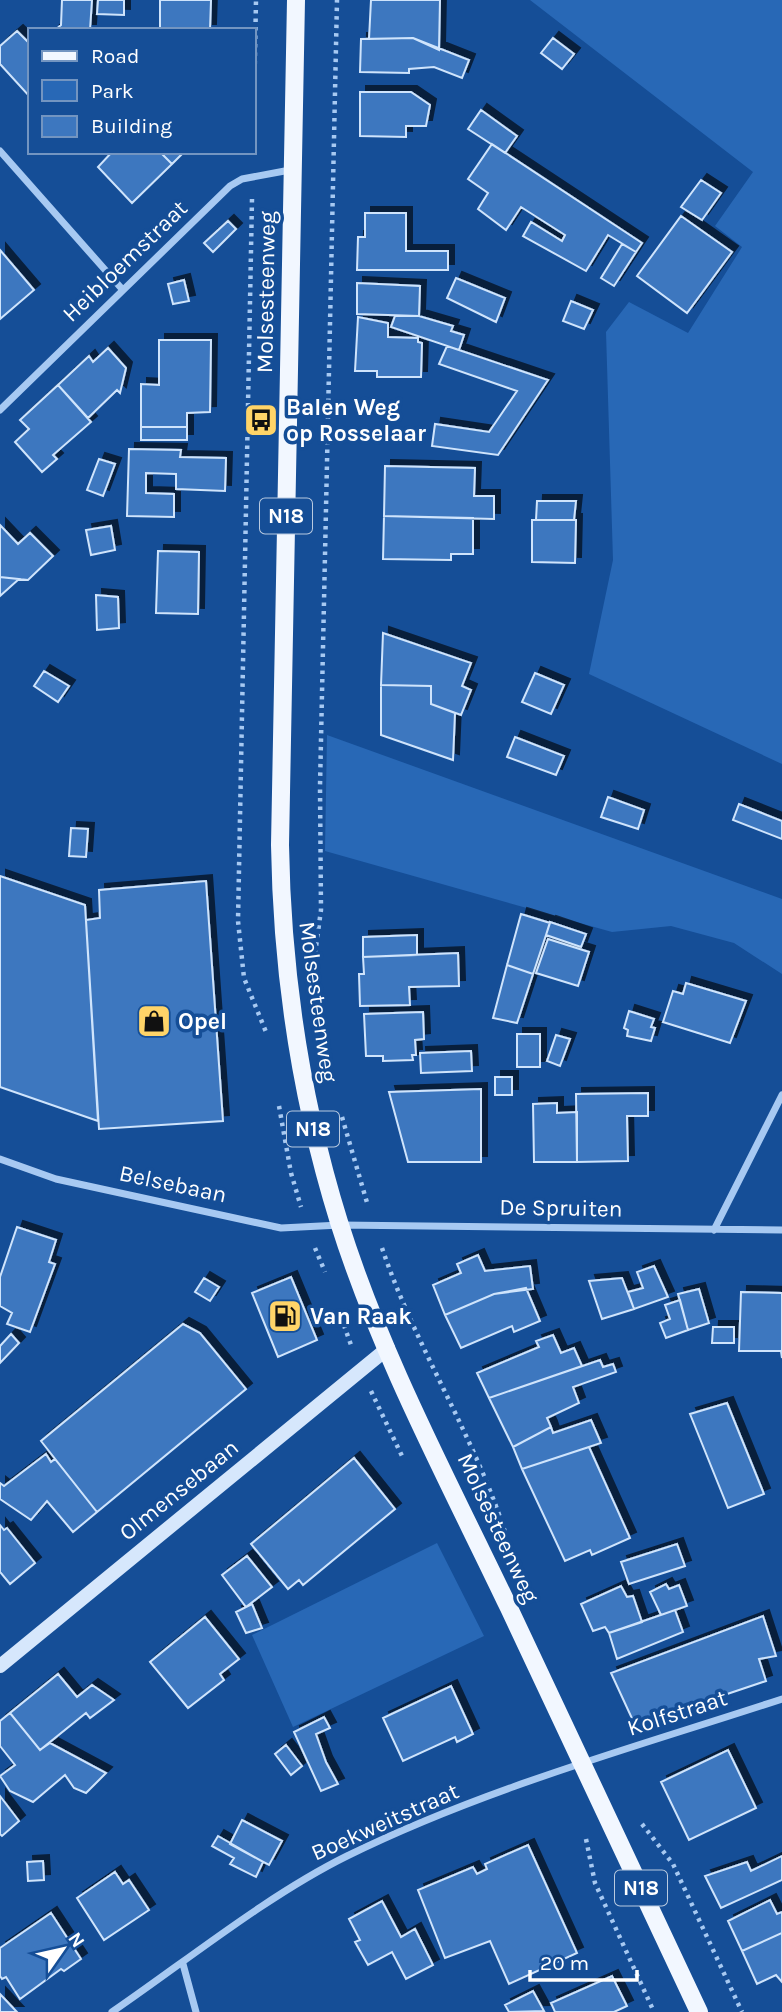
<svg xmlns="http://www.w3.org/2000/svg" width="782" height="2012" font-family="Karla,sans-serif">
<style>
.green{fill:#2868b6}
.building{fill:#3d77bf;stroke:#cfe4fc;stroke-width:2;filter:url(#shadow)}
.lines{fill:none;stroke-linecap:round;stroke-linejoin:round}
.path{stroke:#a7c9f2;stroke-width:4.5;stroke-dasharray:3.5 5;stroke-linecap:butt}
.street{stroke:#a7c9f2;stroke-width:7}
.secondary{stroke:#d6e7fc;stroke-width:14}
.primary{stroke:#f2f7ff;stroke-width:18}
.labels{text-anchor:middle;dominant-baseline:central;stroke-width:7;stroke-linejoin:round;paint-order:stroke}
.shield{fill:#154e97;stroke:#b9cae0;stroke-width:2}
.shield-label{font-size:21px;font-weight:bold;fill:#fff}
.street-label{font-size:23px;fill:#fff;stroke:#154e97}
.poi-label{font-size:23px;font-weight:bold;fill:#fff;stroke:#154e97;text-anchor:start}
</style>
<defs>
<filter id="shadow"><feDropShadow dx="6" dy="-6" stdDeviation="0" flood-color="#0009"/></filter>
</defs>
<rect width="100%" height="100%" fill="#154e97"/>
<path class="green" d="M530 0H782V764L589 674 613 560 606 332 629 302 688 333 742 247 715 226 753 172Z
M327 735 782 899V974L734 943 671 926 612 932 325 851Z
M437 1543 484 1636 293 1727 252 1635Z"/>
<path class="building" d="M62 0H92L90 30H55L61 25Z
M98 0H124V15L97 14Z
M160 0H211L210 30H160Z
M371 0H440L439 50 413 38 369 39Z
M17 31 30 44V97L0 64V46Z
M413 38 469 60 462 78 434 67 409 69V73L360 72 361 39Z
M553 38 574 54 562 69 541 53Z
M360 92H411L430 105 426 126H406V137L360 136Z
M481 110 517 136 505 153 468 129Z
M492 144 642 243 636 252 608 235 586 271 523 236 531 222 562 241 565 235 521 207 506 230 478 209 488 193 468 179Z
M112 152H160L172 164 132 203 98 167Z
M160 152H184L172 164Z
M701 180 721 193 702 220 681 207Z
M365 213H406V251H448V270H357L358 237H365Z
M681 216 732 252 687 313 637 276Z
M228 221 236 229 213 252 204 243Z
M622 244 636 252 614 286 601 278Z
M0 250 34 290 0 319Z
M456 278 505 298 496 322 447 298Z
M184 280 189 301 173 304 168 284Z
M357 283 420 286 419 316 357 314Z
M571 301 593 310 584 329 563 321Z
M395 316H419L453 326 451 331 464 335 459 350 391 327Z
M358 317 388 323V337L418 338V342L422 343 421 377H377V371H355Z
M159 340H211L210 412 187 413V427H141V384L159 385Z
M447 346 548 380 498 455 432 446 435 424 489 432 517 391 439 364Z
M108 348 126 368 120 393 117 390 88 418 58 385 89 356 93 362Z
M58 385 91 422 53 455 57 459 42 472 15 442 29 429 20 420Z
M141 427H187V440H141Z
M129 449 181 450 180 457 226 458 225 491 176 489V474L146 473V493L174 494V517L127 516Z
M99 459 115 464 103 496 87 490Z
M385 466 475 468 474 496H494V519L384 516Z
M537 501H576L574 520H536Z
M384 516 473 518V554H451V560L383 559Z
M532 520H576L575 563 532 562Z
M0 525 18 544 30 533 53 556 28 580 0 577Z
M111 526 115 550 91 555 86 530Z
M158 551 199 552 198 614 156 613Z
M0 577 19 579 0 596Z
M96 595 118 597 119 628 97 630Z
M383 633 471 663 462 686 471 690 461 715 431 704V686L381 685Z
M44 671 69 686 58 702 34 686Z
M535 673 564 685 551 714 522 702Z
M381 685 431 686V704L455 713 453 760 381 735Z
M515 737 564 756 556 775 507 757Z
M608 797 644 810 638 829 601 817Z
M739 804 782 821V839L733 820Z
M71 828 88 829 86 857 69 856Z
M0 876 85 905 98 1121 0 1087Z
M206 881 223 1121 99 1129 86 920 100 918 99 890Z
M521 914 550 923 533 974 507 965Z
M550 922 586 934 581 947 546 935Z
M417 935V955L363 957V937Z
M548 939 589 952 578 986 536 973Z
M458 953 459 986 409 987 410 1005 360 1006 359 974H364L363 957Z
M507 965 533 974 517 1023 493 1018Z
M686 983 746 1001 730 1043 663 1022 673 991 683 994Z
M629 1011 654 1019 651 1027 655 1028 651 1041 627 1036 628 1030 624 1028Z
M423 1012 424 1039 415 1040 416 1055H412L413 1060 383 1061V1056H366L364 1014Z
M517 1034H540V1067H517Z
M556 1035 570 1039 560 1066 547 1061Z
M471 1051 472 1071 421 1073 420 1053Z
M495 1077H512V1095H495Z
M481 1089V1162H408L389 1092Z
M648 1093V1116H627L628 1161 577 1162 576 1094Z
M557 1103V1113L577 1112V1162H534L533 1104Z
M17 1227 56 1240 49 1262 55 1264 30 1332 7 1324 12 1313 0 1306V1277Z
M478 1255 485 1271 530 1266 533 1289 494 1294 445 1315 433 1285 461 1273 457 1264Z
M654 1266 668 1297 634 1309 628 1292 643 1288 637 1272Z
M291 1277 317 1340 278 1357 252 1293Z
M204 1278 219 1287 210 1301 195 1292Z
M622 1278 634 1309 602 1319 589 1281Z
M526 1288 540 1321 514 1332 512 1326 461 1348 445 1315 494 1294Z
M699 1289 709 1323 688 1330 678 1294Z
M741 1292 782 1293V1358L781 1351H739Z
M680 1300 688 1330 666 1338 660 1323 670 1319 665 1305Z
M183 1324 200 1333 246 1389 97 1512 41 1441Z
M713 1327H734V1343H712Z
M11 1334 19 1343 0 1363V1346Z
M553 1335 561 1353 574 1348 582 1366 489 1398 477 1373 539 1347 536 1341Z
M600 1360 603 1367 613 1364 616 1372 573 1387 579 1403 547 1418 551 1427 513 1447 489 1398Z
M727 1403 764 1494 728 1508 690 1414Z
M591 1420 601 1443 522 1469 513 1447 551 1427 553 1433Z
M589 1447 630 1538 592 1555 590 1550 565 1561 522 1469Z
M46 1454 51 1462 55 1459 97 1512 73 1532 47 1501 31 1520 0 1499V1483L4 1486Z
M354 1458 395 1509 303 1585 299 1580 288 1589 251 1544Z
M0 1525 4 1530 7 1528 35 1563 10 1584 0 1572Z
M677 1544 685 1566 629 1584 621 1562Z
M247 1556 272 1587 246 1607 222 1575Z
M666 1584 669 1589 679 1585 687 1606 661 1615 650 1592Z
M621 1586 627 1597 633 1596 642 1622 609 1633 605 1627 593 1631 581 1604Z
M252 1604 262 1628 246 1633 236 1612Z
M675 1610 683 1632 617 1659 609 1633Z
M763 1616 776 1656 759 1659 766 1681 635 1725 611 1673Z
M205 1617 239 1659 220 1674 224 1680 188 1708 150 1662Z
M58 1674 77 1697 92 1685 114 1700 90 1718 86 1713 40 1750 10 1713Z
M451 1686 473 1734 457 1742 455 1737 403 1761 383 1718Z
M10 1713 40 1750 50 1743 106 1773 86 1793 74 1788 65 1775 33 1802 10 1791 0 1776 15 1765 0 1746V1721Z
M324 1717 330 1728 316 1734 326 1762 338 1784 321 1791 294 1732Z
M286 1745 302 1766 291 1775 275 1754Z
M728 1750 756 1808 689 1840 661 1782Z
M0 1796 19 1821 2 1836 0 1834Z
M242 1820 282 1841 269 1865 230 1844Z
M218 1836 263 1862 256 1877 230 1864 234 1858 212 1846Z
M528 1845 577 1953 509 1984 490 1941 445 1958 418 1890 473 1867 477 1874 487 1869 485 1864Z
M782 1856V1880L721 1908 705 1876 747 1862 751 1871Z
M43 1861 44 1880 28 1881 27 1862Z
M115 1872 123 1884 129 1880 149 1910 104 1940 77 1898Z
M770 1900 777 1914 782 1912V1933L742 1951 728 1921Z
M382 1901 401 1937 415 1929 433 1965 406 1979 392 1952 368 1965 355 1942 360 1940 349 1919Z
M51 1913 81 1959 64 1971 61 1969 20 1999 6 1977 2 1979 0 1976V1948Z
M782 1933V1982L776 1975 757 1984 742 1951Z
M612 1976 627 2006 614 2012H555L551 2003Z
M533 1991 544 2011 509 2012 505 2005Z
M0 1994 17 2012H0Z"/>
<g class="lines">
<path class="path" d="M254 107 256 0
M252 199 238 921 244 978 266 1032
M315 954 321 910 320 786 337 0
M279 1106 291 1173 301 1207
M342 1117 368 1206
M315 1248 325 1272
M382 1248C415 1346 473 1433 505 1532
M341 1317 351 1345
M371 1391 402 1456
M642 1824 673 1864 742 2012
M586 1839 595 1883 654 2012"/>
<path class="street" d="M0 151 122 289
M0 410 230 186 242 179 290 170
M0 1159 56 1179 281 1228 340 1225 782 1230
M714 1230 782 1095
M183 1964 196 2012
M112 2012C185 1962 268 1895 347 1856 485 1788 636 1747 782 1699"/>
<path class="secondary" d="M0 1666 388 1348"/>
<path class="primary" d="M296 0 280 845C282 973 301 1100 339 1222 381 1356 449 1482 509 1608 573 1742 636 1877 699 2012"/>
</g>
<defs>
<g id="bus-square" transform="scale(1.75)"><rect x="-9" y="-9" width="18" height="18" rx="4" fill="#ffd468" stroke="#154e97"/><path d="M-5-6H5V4H4V6H2V4H-2V6H-4V4H-5ZM-3.5-4V0h7V-4ZM-3.5 1.2v1.5H-2V1.2ZM2 1.2v1.5H3.5V1.2Z" fill="#111"/></g>
<g id="shop-square" transform="scale(1.75)"><rect x="-9" y="-9" width="18" height="18" rx="4" fill="#ffd468" stroke="#154e97"/><path d="M-5-2.5h2.3a2.7 3.5 0 0 1 5.4 0H5L5.5 6h-11ZM-1.5-2.5h3a1.5 2.3 0 0 0-3 0Z" fill="#111"/></g>
<g id="fuel-square" transform="scale(1.75)"><rect x="-9" y="-9" width="18" height="18" rx="4" fill="#ffd468" stroke="#154e97"/><path d="M-5.5-6h7V0h2V4h1.3V-2.5L3-4.5l.8-.8L6-3V5H2.5V1h-1V6h-7ZM-4.2-4.7v3.2H.2V-4.7Z" fill="#111"/></g>
</defs>
<g fill-rule="evenodd">
<use href="#bus-square" x="261" y="420"/>
<use href="#shop-square" x="154" y="1021"/>
<use href="#fuel-square" x="285" y="1316"/>
</g>
<g class="labels">
<g class="shield">
<rect x="260" y="498.5" width="52" height="35" rx="5"/>
<rect x="287" y="1111.5" width="52" height="35" rx="5"/>
<rect x="615" y="1870.5" width="52" height="35" rx="5"/>
</g>
<g class="shield-label">
<text x="286" y="516">N18</text>
<text x="313" y="1129">N18</text>
<text x="641" y="1888">N18</text>
</g>
<g class="street-label">
<text transform="translate(125 261) rotate(-44)">Heibloemstraat</text>
<text transform="translate(266 292) rotate(-89)">Molsesteenweg</text>
<text transform="translate(318 1002) rotate(82)">Molsesteenweg</text>
<text transform="translate(173 1184) rotate(12)">Belsebaan</text>
<text transform="translate(561 1208) rotate(1)">De Spruiten</text>
<text transform="translate(179 1490) rotate(-39)">Olmensebaan</text>
<text transform="translate(498 1528) rotate(65)">Molsesteenweg</text>
<text transform="translate(677 1713) rotate(-18)">Kolfstraat</text>
<text transform="translate(385 1822) rotate(-24)">Boekweitstraat</text>
</g>
<g class="poi-label">
<text x="286" y="407">Balen Weg<tspan x="286" dy="26">op Rosselaar</tspan></text>
<text x="178" y="1021">Opel</text>
<text x="310" y="1316">Van Raak</text>
</g>
</g>
<rect x="28" y="28" width="228" height="126" fill="#154e97" stroke="#7395c1" stroke-width="2"/>
<rect x="42" y="51" width="35" height="10" fill="#f2f7ff" stroke="#7395c1" stroke-width="2"/>
<text x="91" y="63" font-size="21" fill="#ffffff">Road</text>
<rect x="42" y="80" width="35" height="21" fill="#2868b6" stroke="#7395c1" stroke-width="2"/>
<text x="91" y="98" font-size="21" fill="#ffffff">Park</text>
<rect x="42" y="116" width="35" height="21" fill="#3d77bf" stroke="#7395c1" stroke-width="2"/>
<text x="91" y="133" font-size="21" fill="#ffffff">Building</text>
<g transform="translate(63 1949) rotate(56)" stroke="#154e97" stroke-width="5" paint-order="stroke">
<path d="M0-5L12 26L0 18L-12 26Z" fill="#ffffff"/>
<text y="-10" font-size="19" font-weight="bold" text-anchor="middle" fill="#ffffff">N</text>
</g>
<path d="M530 1970v10h107v-10" fill="none" stroke="#ffffff" stroke-width="3.5"/>
<text x="540" y="1970" font-size="21" fill="#ffffff" stroke="#154e97" stroke-width="5" paint-order="stroke">20 m</text>
</svg>
